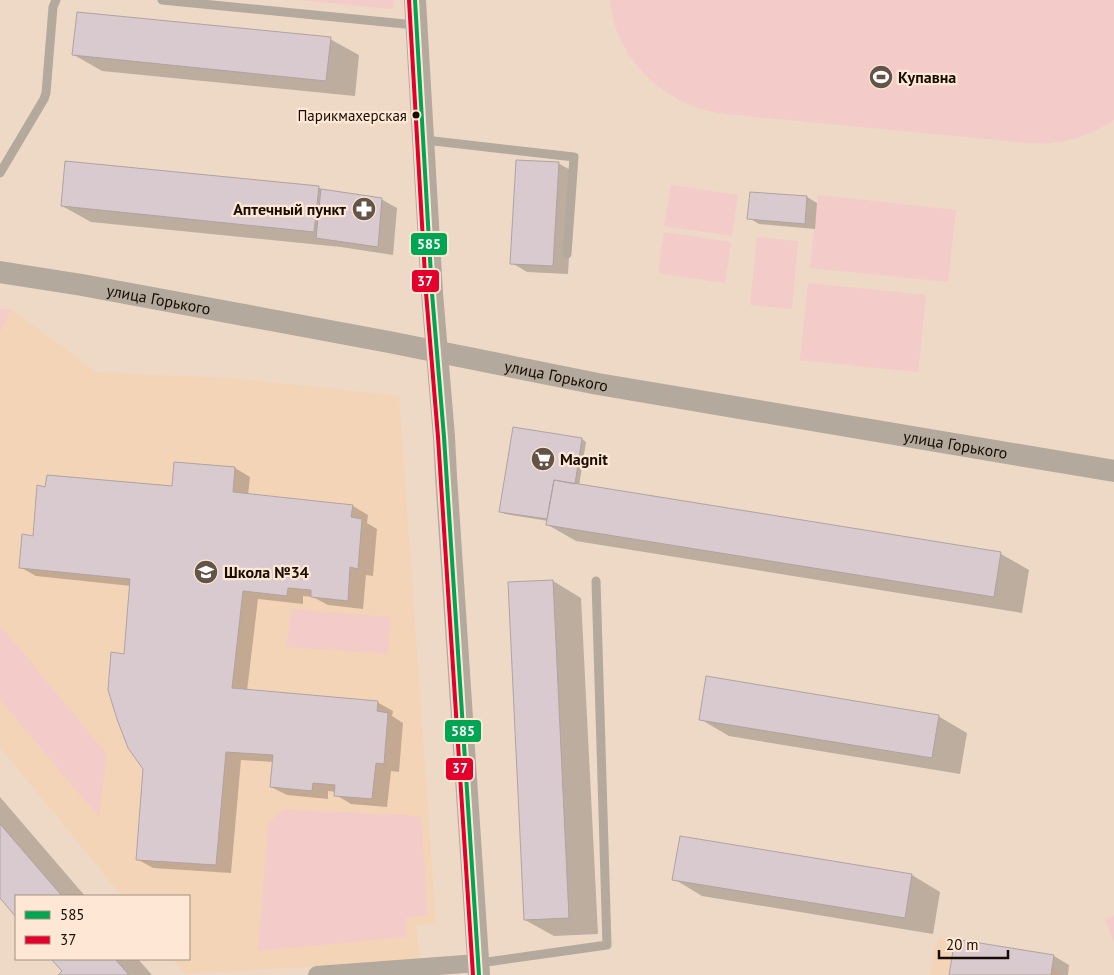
<svg xmlns="http://www.w3.org/2000/svg" width="1114" height="975" font-family="'PT Sans',sans-serif">
<style>
.built{fill:#f4d4b6}
.green{fill:#f3cbc9}
.shadow{fill:#0003}
.building{fill:#d9cad0;stroke:#afa3a1}
.lines{fill:none;stroke-linecap:round;stroke-linejoin:round}
.service{stroke:#b4a99d;stroke-width:9}
.minor{stroke:#b4a99d;stroke-width:18}
.tertiary{stroke:#b4a99d;stroke-width:22}
.bus-1-casing{stroke:#fee8d5;stroke-width:8}
.bus-2-casing{stroke:#fee8d5;stroke-width:8}
.bus-1{stroke:#00a651;stroke-width:4}
.bus-2{stroke:#e4002b;stroke-width:4}
.bus-dot{fill:#190d03;stroke:#fee8d5;stroke-width:2}
.labels{text-anchor:middle;dominant-baseline:central;stroke-width:4.5;stroke-linejoin:round;paint-order:stroke}
.bus-label{font-size:15px;fill:#190d03;stroke:#fee8d5;text-anchor:end}
.poi-label{font-size:16px;font-weight:bold;fill:#190d03;stroke:#fee8d5;text-anchor:start}
.street-label{font-size:16px;fill:#190d03;stroke:#fee8d5}
.line-badge{stroke:#fee8d5;stroke-width:2}
.badge-label{font-size:14px;text-anchor:middle;font-weight:bold;fill:#fff}
</style>
<rect width="100%" height="100%" fill="#edd9c6"/>
<path class="built" d="M11 309 96 372 243 379 399 396 436 924 416 926 420 960 185 974 173 959H189V896H122L0 747V333Z
M940 937 1054 955 1053 965 1060 975H930L934 951Z"/>
<path class="green" d="M297 0H393V9Z
M610 0H1114V120C1096 132 1077 140 1056 142 1047 144 1037 143 1029 143L725 114C716 112 707 111 698 108 659 94 627 64 614 23 612 15 611 7 610 0Z
M671 185 738 195 732 236 664 226Z
M818 195 956 210 948 282 810 268Z
M664 232 731 242 725 283 658 273Z
M757 237 798 241 792 309 750 305Z
M808 283 926 295 918 372 800 360Z
M0 309H11L0 333Z
M292 609 391 617 388 654 286 647Z
M0 625 107 754 99 817 0 700Z
M283 809 421 816 428 915 406 918V937L258 951 268 823Z
M1114 916V942L1105 919Z"/>
<path class="shadow" d="M330 39 359 55 355 96 102 71 74 55Z
M558 163 574 172 568 274 527 272 512 263Z
M318 187 325 191 381 199 397 208 393 255 341 247 91 222 62 206Z
M807 197 817 203 815 229 759 224 749 218Z
M582 439 586 442 579 486 1001 554 1029 570 1022 613 576 541 548 525V521L505 514 501 511Z
M235 468 250 477 248 495 353 506 368 515 367 523 377 529 373 576 366 575 363 609 328 605 313 597 303 596V604L258 599 247 691 377 702 393 711 392 716 403 723 399 772 391 771 387 807 351 804 336 795V792L328 791V799L287 795 271 787 274 762 241 760 231 873 153 868 137 859 144 769 125 656 131 586 36 576 20 567 34 537 46 489 173 488Z
M553 581 581 598 598 934 554 936 525 920Z
M938 716 967 733 960 774 729 736 700 719Z
M0 797 85 896H16V915L0 896Z
M681 837 912 875 940 892 933 934 702 896 674 879Z
M956 940 1054 956 1069 965 1068 975H950Z
M53 959H138L152 975H60L64 971Z"/>
<path class="building" d="M77 12 331 37 326 81 72 55Z
M516 160 559 162 553 266 510 264Z
M65 161 319 186 314 232 61 206Z
M321 189 382 198 378 247 316 238Z
M750 192 807 196 805 224 747 219Z
M513 427 582 438 575 484 554 480 547 519 499 512Z
M174 462 235 467 233 492 353 505 351 517 362 519 358 569 350 567 348 601 311 597V590L288 588 287 596 243 591 232 688 378 701 377 711 388 713 384 764 376 763 372 799 334 796 335 785 313 783 312 791 270 787 273 755 226 752 216 865 136 860 143 769 128 748 117 719 108 690 111 652 124 654 130 579 19 568 22 534 33 536 37 485 45 487 47 475 172 486Z
M554 480 1001 552 994 597 546 525Z
M553 580 569 918 524 920 508 582Z
M706 676 939 715 932 758 699 720Z
M0 824 62 896H16V917L0 898Z
M680 836 912 874 905 918 672 880Z
M955 939 1054 955 1051 975H949Z
M51 959H115L129 975H58L62 971Z"/>
<g class="lines">
<path class="service" d="M162 0 415 25
M425 140 574 157 567 254
M0 173 44 99 46 93 53 7 56 0
M480 963 607 945 596 581"/>
<path class="minor" d="M317 975 478 963"/>
<g class="tertiary">
<path d="M415 0 432 293 444 437 446 476 479 975"/>
<path id="s1" d="M0 272 82 285 389 342 598 384 1114 471"/>
</g>
<g class="bus-1-casing">
<path id="bus-1" d="M415 0 432 293 444 437 479 975"/>
</g>
<g class="bus-2-casing">
<path id="bus-2" d="M409 0 426 293 438 437 473 975"/>
</g>
<use href="#bus-1" class="bus-1"/>
<use href="#bus-2" class="bus-2"/>
</g>
<defs>
<g id="stadium-disc" transform="scale(1.25)"><circle r="9.5" fill="#635447" stroke="#fee8d5"/><path d="M0-5a6.5 5 0 1 0 0 10a6.5 5 0 1 0 0-10ZM-3.5-1.8h7v3.6h-7Z" fill="#fff"/></g>
<g id="pharmacy-disc" transform="scale(1.25)"><circle r="9.5" fill="#635447" stroke="#fee8d5"/><path d="M-2-6h4v4h4v4h-4v4h-4v-4h-4v-4h4Z" fill="#fff"/></g>
<g id="supermarket-disc" transform="scale(1.25)"><circle r="9.5" fill="#635447" stroke="#fee8d5"/><path d="M-6-5.5h2.5l.6 2H6L4.5 2H-2.5L-4.4-4H-6ZM-1.5 3.2a1.3 1.3 0 1 0 .1 0ZM3 3.2a1.3 1.3 0 1 0 .1 0Z" fill="#fff"/></g>
<g id="school-disc" transform="scale(1.25)"><circle r="9.5" fill="#635447" stroke="#fee8d5"/><path d="M0-5L7-2L0 1L-7-2ZM-4 1L0 2.5L4 1V4Q0 6-4 4Z" fill="#fff"/></g>
</defs>
<g fill-rule="evenodd">
<use href="#stadium-disc" x="881" y="77"/>
<use href="#pharmacy-disc" x="364" y="209"/>
<use href="#supermarket-disc" x="543" y="459"/>
<use href="#school-disc" x="206" y="572"/>
</g>
<circle class="bus-dot" cx="416" cy="115" r="4.5"/>
<g class="labels">
<g class="bus-label">
<text x="407" y="115">Парикмахерская</text>
</g>
<g class="poi-label">
<text x="898" y="77">Купавна</text>
<text x="346" y="209" text-anchor="end">Аптечный пункт</text>
<text x="560" y="459">Magnit</text>
<text x="224" y="572">Школа №34</text>
</g>
<g class="street-label">
<text stroke="none"><textPath href="#s1" startOffset="161">улица Горького</textPath></text>
<text stroke="none"><textPath href="#s1" startOffset="566">улица Горького</textPath></text>
<text stroke="none"><textPath href="#s1" startOffset="971">улица Горького</textPath></text>
</g>
</g>
<g class="line-badge">
<rect x="410" y="232" width="38" height="24" rx="5" fill="#00a651"/>
<rect x="411" y="269" width="29" height="24" rx="5" fill="#e4002b"/>
<rect x="444" y="719" width="38" height="24" rx="5" fill="#00a651"/>
<rect x="445" y="757" width="29" height="24" rx="5" fill="#e4002b"/>
</g>
<g class="badge-label">
<text x="429" y="249">585</text>
<text x="425" y="286">37</text>
<text x="463" y="736">585</text>
<text x="460" y="773">37</text>
</g>
<rect x="15" y="895" width="175" height="65" fill="#fee8d5" stroke="#a29081"/>
<rect x="25" y="911" width="25" height="8" fill="#00a651" stroke="#a29081"/>
<text x="60" y="920" font-size="15" fill="#190d03">585</text>
<rect x="25" y="936" width="25" height="8" fill="#e4002b" stroke="#a29081"/>
<text x="60" y="945" font-size="15" fill="#190d03">37</text>
<path d="M939 950v8h69v-8" fill="none" stroke="#190d03" stroke-width="2.5"/>
<text x="946" y="950" font-size="15" fill="#190d03" stroke="#fee8d5" stroke-width="4" paint-order="stroke">20 m</text>
</svg>
